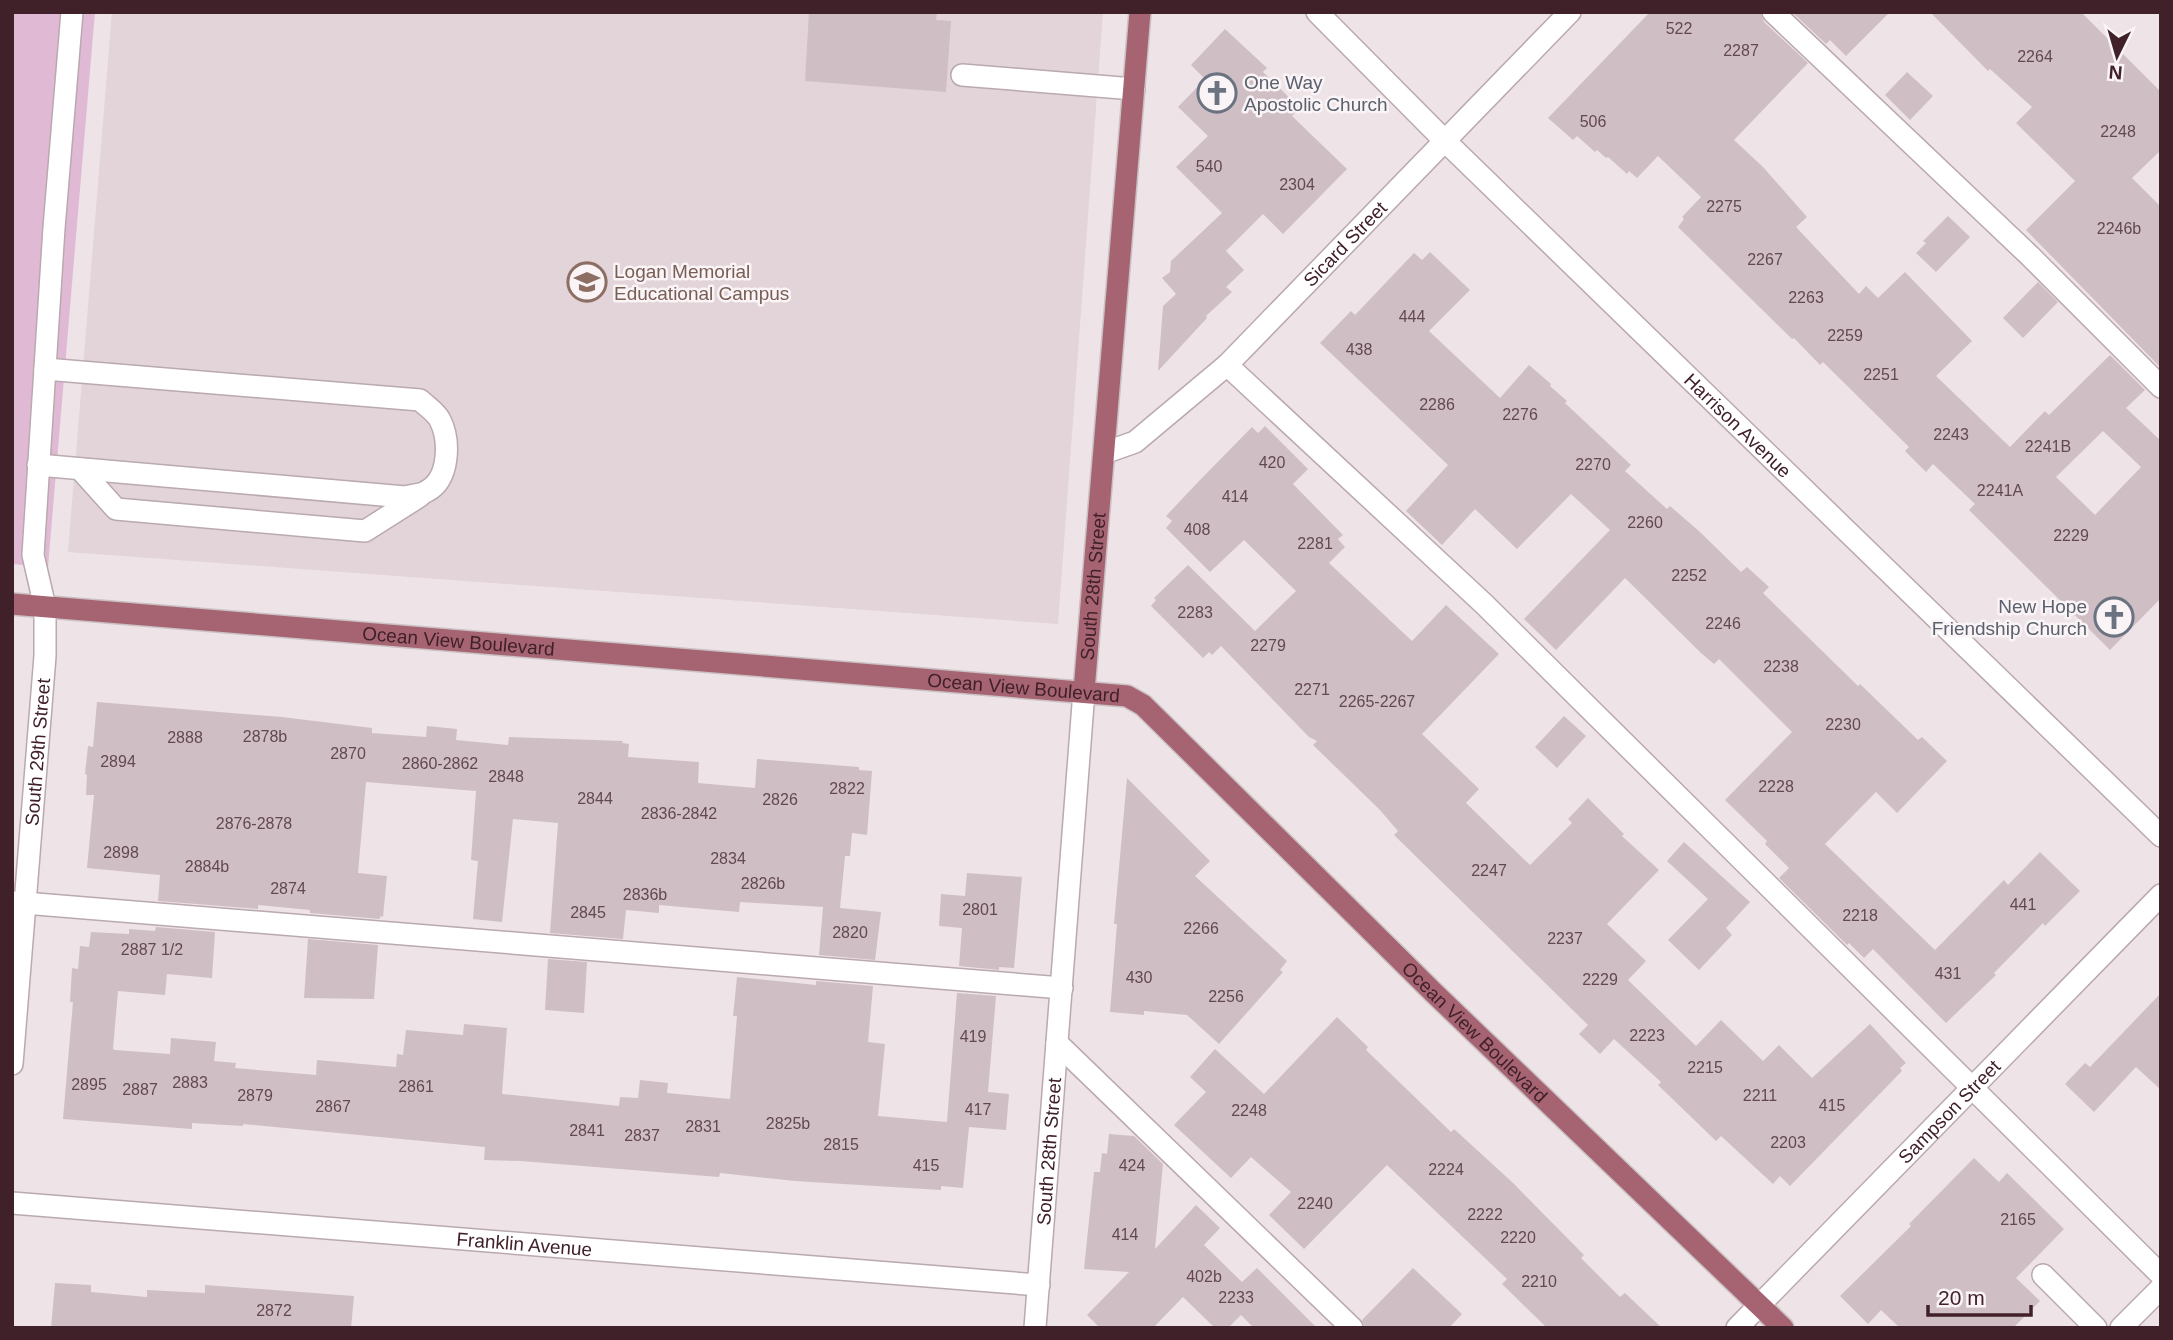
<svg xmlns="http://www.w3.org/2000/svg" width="2173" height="1340" font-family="Helvetica,sans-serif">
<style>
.built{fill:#e2d4d9}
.green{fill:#e0bad5}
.building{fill:#cfbfc5;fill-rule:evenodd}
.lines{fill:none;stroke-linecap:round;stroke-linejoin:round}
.minor-casing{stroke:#baa9ae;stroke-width:24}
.major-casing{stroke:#cac1c3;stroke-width:24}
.minor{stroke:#fff;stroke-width:21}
.major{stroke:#a66473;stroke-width:21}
.labels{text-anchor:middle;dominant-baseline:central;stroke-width:5;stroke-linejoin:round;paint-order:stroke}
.number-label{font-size:16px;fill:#644850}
.worship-label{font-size:19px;fill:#5b616d;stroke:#faf4f7;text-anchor:start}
.street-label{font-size:19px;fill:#412129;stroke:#faf4f7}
.education-label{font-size:19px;fill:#785e54;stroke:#faf4f7;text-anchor:start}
</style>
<rect width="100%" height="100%" fill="#eee3e7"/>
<path class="built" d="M112 12H1103L1058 624 68 552Z"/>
<path class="green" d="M12 12H95L48 567 12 564Z"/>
<path class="building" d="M809 12H937L936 20 951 21 946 92 805 81Z
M1650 12H1760L1764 22 1808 63 1734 140 1763 167 1807 217 1796 227 1859 294 1866 286 1878 298 1905 272 1972 341 1936 376 2010 447 2045 411 2049 415 2110 355 2145 390 2126 408 2161 441V598L2110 650 1969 510 1975 504 1933 464 1926 472 1905 451 1909 447 1823 362 1820 365 1794 338 1792 339 1678 227 1684 219 1682 217 1701 197 1658 156 1637 178 1629 171 1627 174 1608 157 1606 158 1597 150 1595 152 1577 136 1573 140 1548 118ZM2103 431 2141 467 2095 515 2056 477Z
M1792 12H1890L1846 56 1830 40 1826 44Z
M1930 12H2081L2161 92V150L2132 178 2161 207V368L2026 230 2075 181 2016 123 2032 107 1990 69 1988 71Z
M1225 29 1267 68 1263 72 1300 108 1292 116 1347 169 1283 234 1263 214 1226 251 1244 270 1226 287 1232 292 1206 316 1207 318 1158 371 1163 306 1176 294 1162 278 1170 272 1171 261 1222 213 1176 167 1208 136 1178 107 1205 79 1191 65Z
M1907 72 1933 96 1910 120 1885 95Z
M1948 216 1970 237 1936 272 1916 253 1926 243 1923 241Z
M1430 252 1470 290 1429 331 1500 398 1529 365 1551 384 1550 386 1567 401 1565 403 1631 465 1625 471 1667 509 1670 506 1700 532 1741 572 1747 567 1769 587 1763 593 1858 686 1860 684 1918 740 1922 737 1947 761 1897 813 1876 792 1825 844 1935 950 2004 880 2008 885 2040 852 2080 891 2045 926 2043 923 1994 973 1996 975 1946 1023 1873 949 1864 958 1849 943 1847 945 1779 878 1789 868 1765 844 1767 841 1725 800 1792 732 1719 659 1714 664 1701 653 1625 578 1556 650 1524 619 1610 530 1571 494 1517 549 1475 509 1442 545 1406 511 1448 465 1320 343 1351 311 1355 315 1414 253 1422 260Z
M2038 282 2058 302 2023 338 2003 318Z
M1265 426 1308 469 1293 484 1343 535 1338 539 1345 547 1329 563 1412 641 1446 605 1499 654 1422 734 1479 789 1466 803 1530 865 1572 823 1568 819 1588 798 1624 834 1622 836 1659 870 1607 924 1646 961 1628 980 1696 1046 1721 1020 1763 1061 1779 1045 1812 1078 1870 1024 1906 1063 1900 1068 1902 1071 1790 1186 1780 1176 1773 1184 1721 1136 1716 1141 1658 1085 1661 1082 1614 1039 1600 1054 1579 1034 1588 1025 1394 835 1398 831 1379 809 1313 745 1317 741 1309 737 1221 646 1212 655 1209 652 1203 658 1151 606 1156 600 1154 598 1188 565 1255 631 1296 591 1244 540 1210 572 1166 528 1172 521 1166 516 1200 480 1252 427 1258 433Z
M97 702 282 717 372 728V733L426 737 427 726 457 729 456 740 508 745 509 737 623 741 622 743 629 744 628 757 699 762 698 783 755 788 757 759 859 767V770L872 771 867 835 852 833 850 856H845L840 908 881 912 875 960 819 955 823 907 740 902 739 912 659 905V913L626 910 623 939 550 933 558 823 513 819 502 922 473 919 478 861 471 860 476 791 366 782 358 873 387 876 383 917 380 916V919L310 913V910L258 905V909L158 901 160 875 87 868 94 795H86L87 775 85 774 88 746 93 747Z
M1564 716 1586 736 1557 768 1535 747Z
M1127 778 1210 861 1195 876 1287 961 1280 970 1283 972 1219 1044 1187 1015 1144 1011V1015L1110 1012 1117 924H1114Z
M1684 842 1750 902 1726 928 1732 935 1699 970 1668 940 1708 899 1667 861Z
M967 873 1022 877 1014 968 999 967V970L959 966 962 928 939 926 941 894 965 896Z
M156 927 215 932 212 978 167 974 165 995 118 991 113 1049 115 1050 170 1054 171 1038 216 1042 214 1061 236 1063 235 1068 316 1075 317 1060 396 1067 397 1054 403 1055 406 1030 463 1035 464 1024 507 1028 502 1094 619 1106 620 1097 638 1098 640 1080 668 1083 667 1093 730 1099 737 1016H733L737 977 816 985V981L873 986 868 1042 885 1044 878 1116 947 1122 957 993 996 996 988 1092 1009 1094 1006 1130 969 1127 963 1188 941 1186V1190L795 1181 720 1173 719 1177 521 1161 484 1160 485 1147 243 1124V1126L192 1123V1129L63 1119 73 1002H70L72 968 78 969 80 946 89 947 91 932 129 934V929L155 931Z
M308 939 378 945 374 999 304 998Z
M548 959 587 962 584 1013 545 1010Z
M2161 993V1090L2136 1067 2094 1112 2065 1084 2085 1063 2090 1067Z
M1337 1017 1368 1047 1366 1050 1451 1132 1454 1129 1512 1182 1584 1255 1581 1258 1620 1297 1625 1293 1662 1328H1547L1502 1284 1507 1279 1387 1165 1304 1249 1269 1215 1291 1192 1251 1157 1231 1178 1174 1125 1206 1092 1190 1077 1215 1049 1264 1094Z
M1109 1134 1134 1136 1163 1164 1155 1249 1196 1205 1220 1228 1204 1245 1242 1282 1257 1268 1317 1328H1254L1241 1315 1228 1328H1215L1183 1297 1153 1328H1100L1087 1315 1129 1272 1084 1269 1094 1172H1100L1102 1153 1107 1154Z
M1974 1158 1999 1182 2007 1173 2064 1229 2016 1278 2040 1301 2013 1328H1900L1881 1310 1868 1324 1840 1296 1911 1226 1909 1224Z
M1413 1268 1462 1314 1449 1328H1365L1362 1320Z
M55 1283 91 1285V1292L147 1297V1290L205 1293V1285L354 1296 351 1328H51Z"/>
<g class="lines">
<g class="minor-casing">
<g id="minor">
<path id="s1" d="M1317 12 1445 141 2161 836"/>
<path d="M1773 12 2030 256 2161 387"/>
<path d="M962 75 1134 89"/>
<path d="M1227 365 1484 604 2161 1275"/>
<path id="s2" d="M1104 453 1135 442 1227 365 1570 12"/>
<path d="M38 465 405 497C412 495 422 495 427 491 450 479 450 440 440 420 436 412 426 406 420 400L45 369"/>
<path d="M80 469 116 509 365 531 420 496"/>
<path d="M12 902 1062 988"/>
<path d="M1057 1043 1352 1328"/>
<path id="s3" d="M12 1064 45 656V607L33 555 54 228 72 12"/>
<path id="s4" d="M12 1203 1039 1285"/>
<path d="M2043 1275 2096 1328"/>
<path id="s5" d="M1035 1328 1084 691"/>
<path id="s6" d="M1737 1328 2161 895"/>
<path d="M2121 1328 2161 1288"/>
</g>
</g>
<g class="major-casing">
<g id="major">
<path id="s7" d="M12 604 1127 696 1143 705 1434 993 1783 1328"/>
<path id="s8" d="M1084 691 1140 12"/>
</g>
</g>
<use href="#minor" class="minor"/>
<use href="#major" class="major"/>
</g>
<defs>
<g id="church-ring" transform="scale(2.0125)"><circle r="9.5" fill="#faf4f7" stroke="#6b7280" stroke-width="1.5"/><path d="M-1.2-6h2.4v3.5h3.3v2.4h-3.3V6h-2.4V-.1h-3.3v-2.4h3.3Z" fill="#6b7280"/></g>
<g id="school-ring" transform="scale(2.0125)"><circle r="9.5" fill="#faf4f7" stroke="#8d6e63" stroke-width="1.5"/><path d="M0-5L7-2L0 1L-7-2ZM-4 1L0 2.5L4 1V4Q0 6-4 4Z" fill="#8d6e63"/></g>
</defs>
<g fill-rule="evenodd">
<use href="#church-ring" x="1217" y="93"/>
<use href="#school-ring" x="587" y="282"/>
<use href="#church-ring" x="2114" y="617"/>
</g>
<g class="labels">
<g class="number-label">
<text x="1679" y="28">522</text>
<text x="1741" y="50">2287</text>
<text x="2035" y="56">2264</text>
<text x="1593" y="121">506</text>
<text x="2118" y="131">2248</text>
<text x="1209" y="166">540</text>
<text x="1297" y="184">2304</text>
<text x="1724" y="206">2275</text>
<text x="2119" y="228">2246b</text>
<text x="1765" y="259">2267</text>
<text x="1806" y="297">2263</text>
<text x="1412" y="316">444</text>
<text x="1845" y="335">2259</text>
<text x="1359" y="349">438</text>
<text x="1881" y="374">2251</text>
<text x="1437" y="404">2286</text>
<text x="1520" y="414">2276</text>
<text x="1951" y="434">2243</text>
<text x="2048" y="446">2241B</text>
<text x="1272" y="462">420</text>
<text x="1593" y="464">2270</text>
<text x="2000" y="490">2241A</text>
<text x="1235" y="496">414</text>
<text x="1645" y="522">2260</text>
<text x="1197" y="529">408</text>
<text x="2071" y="535">2229</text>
<text x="1315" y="543">2281</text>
<text x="1689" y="575">2252</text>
<text x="1195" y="612">2283</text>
<text x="1723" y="623">2246</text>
<text x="1268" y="645">2279</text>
<text x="1781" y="666">2238</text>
<text x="1312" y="689">2271</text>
<text x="1377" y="701">2265-2267</text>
<text x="1843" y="724">2230</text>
<text x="265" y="736">2878b</text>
<text x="185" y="737">2888</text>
<text x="348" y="753">2870</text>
<text x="118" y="761">2894</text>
<text x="440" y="763">2860-2862</text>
<text x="506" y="776">2848</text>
<text x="1776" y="786">2228</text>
<text x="847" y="788">2822</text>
<text x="595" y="798">2844</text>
<text x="780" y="799">2826</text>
<text x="679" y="813">2836-2842</text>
<text x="254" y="823">2876-2878</text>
<text x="121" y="852">2898</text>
<text x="728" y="858">2834</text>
<text x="207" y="866">2884b</text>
<text x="1489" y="870">2247</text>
<text x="763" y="883">2826b</text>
<text x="288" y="888">2874</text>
<text x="645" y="894">2836b</text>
<text x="2023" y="904">441</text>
<text x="980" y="909">2801</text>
<text x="588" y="912">2845</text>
<text x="1860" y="915">2218</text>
<text x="1201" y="928">2266</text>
<text x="850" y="932">2820</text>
<text x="1565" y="938">2237</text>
<text x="152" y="949">2887 1/2</text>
<text x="1948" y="973">431</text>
<text x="1139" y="977">430</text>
<text x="1600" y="979">2229</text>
<text x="1226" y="996">2256</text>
<text x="1647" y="1035">2223</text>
<text x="973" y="1036">419</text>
<text x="1705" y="1067">2215</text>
<text x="190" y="1082">2883</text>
<text x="89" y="1084">2895</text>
<text x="416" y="1086">2861</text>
<text x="140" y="1089">2887</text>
<text x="255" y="1095">2879</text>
<text x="1760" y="1095">2211</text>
<text x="1832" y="1105">415</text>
<text x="333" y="1106">2867</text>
<text x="978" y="1109">417</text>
<text x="1249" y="1110">2248</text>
<text x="788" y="1123">2825b</text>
<text x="703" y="1126">2831</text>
<text x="587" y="1130">2841</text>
<text x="642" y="1135">2837</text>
<text x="1788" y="1142">2203</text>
<text x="841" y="1144">2815</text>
<text x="926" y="1165">415</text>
<text x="1132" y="1165">424</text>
<text x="1446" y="1169">2224</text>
<text x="1315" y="1203">2240</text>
<text x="1485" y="1214">2222</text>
<text x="2018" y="1219">2165</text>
<text x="1125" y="1234">414</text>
<text x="1518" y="1237">2220</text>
<text x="1204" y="1276">402b</text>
<text x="1539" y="1281">2210</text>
<text x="1236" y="1297">2233</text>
<text x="274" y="1310">2872</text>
</g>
<g class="worship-label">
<text x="1244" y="82">One Way<tspan x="1244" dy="22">Apostolic Church</tspan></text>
<text x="2087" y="606" text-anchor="end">New Hope<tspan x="2087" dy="22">Friendship Church</tspan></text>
</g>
<g class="street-label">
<text stroke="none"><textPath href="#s2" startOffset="322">Sicard Street</textPath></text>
<text stroke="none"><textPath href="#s1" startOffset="590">Harrison Avenue</textPath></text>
<text stroke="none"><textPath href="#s8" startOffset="105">South 28th Street</textPath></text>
<text stroke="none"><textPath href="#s7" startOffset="448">Ocean View Boulevard</textPath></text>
<text stroke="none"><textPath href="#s7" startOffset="1015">Ocean View Boulevard</textPath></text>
<text stroke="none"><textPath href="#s3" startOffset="313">South 29th Street</textPath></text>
<text stroke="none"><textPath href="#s7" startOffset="1603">Ocean View Boulevard</textPath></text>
<text stroke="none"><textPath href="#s6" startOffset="303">Sampson Street</textPath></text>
<text stroke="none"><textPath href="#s5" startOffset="177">South 28th Street</textPath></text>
<text stroke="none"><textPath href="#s4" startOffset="514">Franklin Avenue</textPath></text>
</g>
<g class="education-label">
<text x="614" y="271">Logan Memorial<tspan x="614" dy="22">Educational Campus</tspan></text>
</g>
</g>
<rect width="2173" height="1340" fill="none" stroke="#412129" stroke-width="28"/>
<g transform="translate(2117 56) rotate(185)" stroke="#faf4f7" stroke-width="5" paint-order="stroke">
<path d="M0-5L12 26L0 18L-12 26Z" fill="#412129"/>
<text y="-10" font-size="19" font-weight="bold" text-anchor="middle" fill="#412129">N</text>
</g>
<path d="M1928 1305v10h103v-10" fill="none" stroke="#412129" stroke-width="3.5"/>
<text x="1938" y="1305" font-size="21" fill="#412129" stroke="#faf4f7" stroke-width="5" paint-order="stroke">20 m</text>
</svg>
